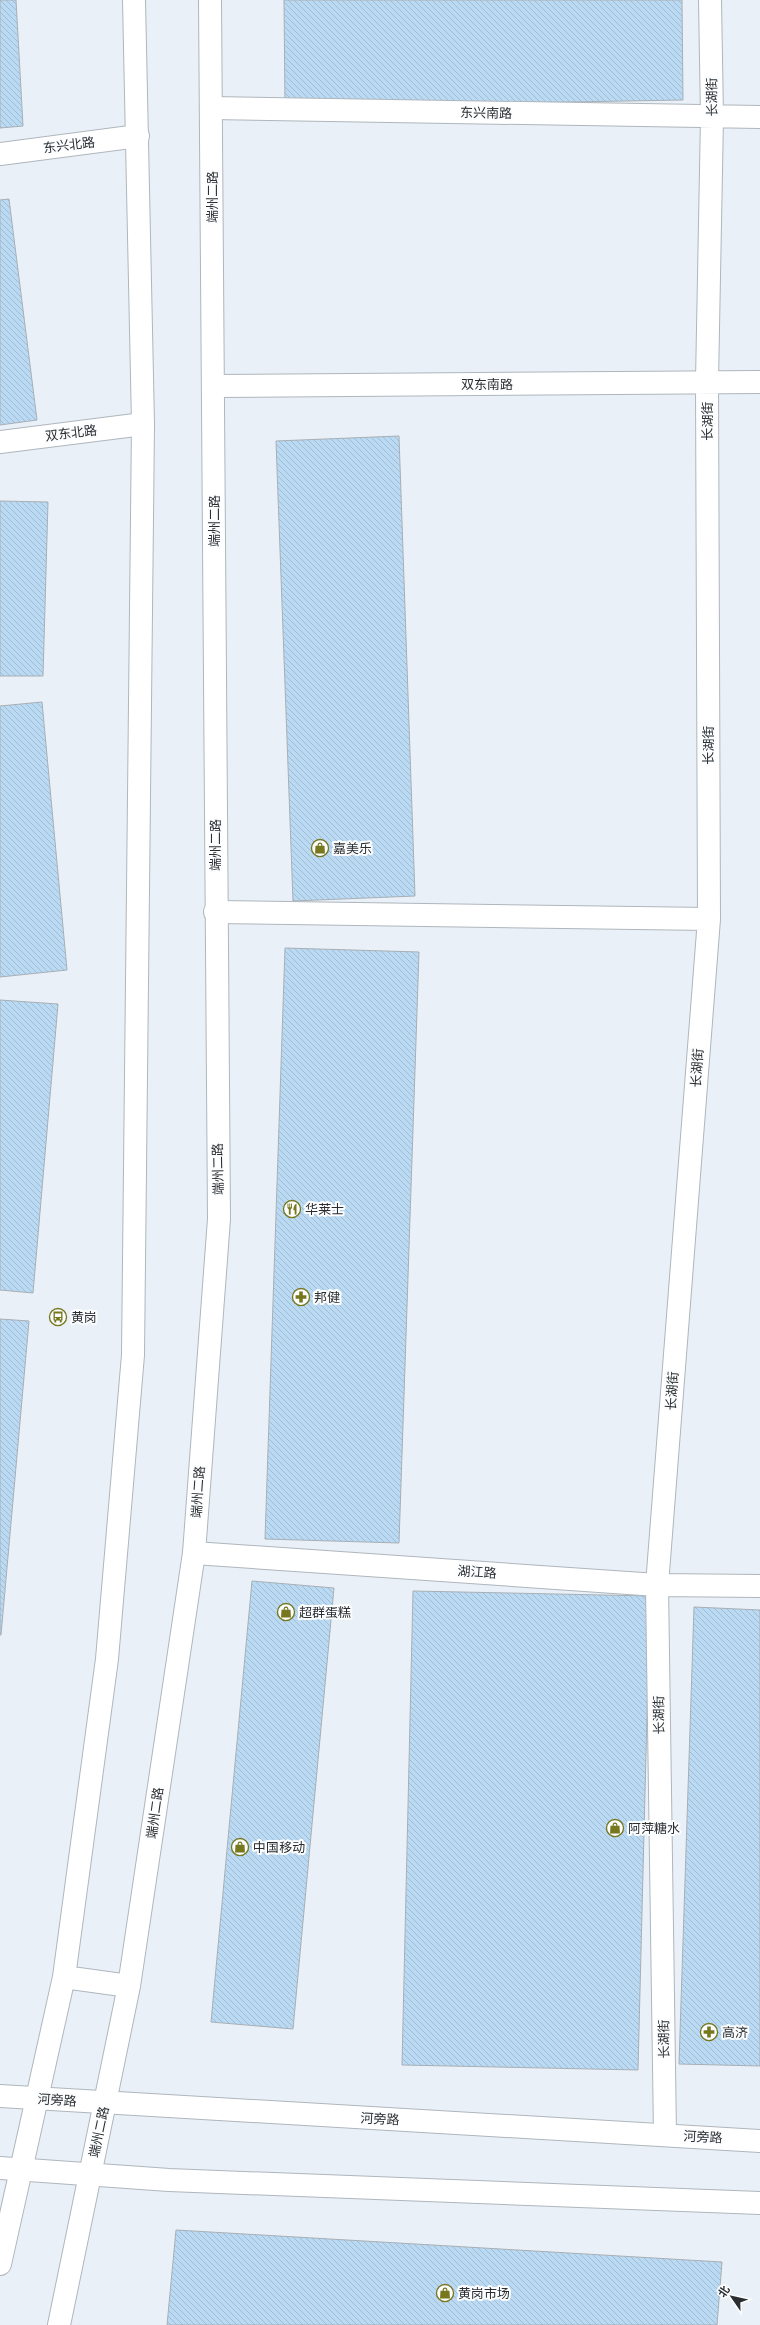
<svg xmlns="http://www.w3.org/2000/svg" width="760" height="2325" font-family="'Space Grotesk','Noto Sans SC',sans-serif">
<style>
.building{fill:url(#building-back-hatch);stroke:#a8afb5}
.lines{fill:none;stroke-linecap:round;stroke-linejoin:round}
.street-casing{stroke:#afb6bd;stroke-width:24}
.secondary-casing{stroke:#afb6bd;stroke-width:24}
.primary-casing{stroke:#afb6bd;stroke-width:24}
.street{stroke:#fff;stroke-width:22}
.secondary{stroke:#fff;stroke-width:22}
.primary{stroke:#fff;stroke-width:22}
.labels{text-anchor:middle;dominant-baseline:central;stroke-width:4;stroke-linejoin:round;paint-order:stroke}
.street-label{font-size:13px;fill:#2b2e30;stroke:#fbfdfe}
.poi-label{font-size:13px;fill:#2b2e30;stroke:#fbfdfe;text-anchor:start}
</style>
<defs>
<pattern id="building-back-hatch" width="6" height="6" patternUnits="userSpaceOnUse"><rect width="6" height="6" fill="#badaf4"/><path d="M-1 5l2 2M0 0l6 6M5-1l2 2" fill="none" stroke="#a0bbd2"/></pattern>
</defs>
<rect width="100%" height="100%" fill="#e9f0f7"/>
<path class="building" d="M0 0H16L23 126 0 128Z
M284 0H682L683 100 285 107Z
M9 199 37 420 0 425V200Z
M399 436 415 896 293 901 276 441Z
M0 501 48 502 43 676H0Z
M42 702 67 970 0 977V706Z
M285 948 419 952 399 1543 265 1539Z
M0 1000 58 1004 33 1293 0 1290Z
M0 1319 29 1321 1 1635H0Z
M252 1581 334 1588 293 2029 211 2022Z
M413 1591 650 1596 638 2070 402 2065Z
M694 1607 760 1610V2066L679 2064Z
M176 2230 722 2262 717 2325H167Z"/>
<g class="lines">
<g class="street-casing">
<path id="street" d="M212 108 760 117
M0 154 138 136
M213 386 760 382
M0 442 143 424
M215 912 709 919
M194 1553 657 1585 760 1586
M665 2135 657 1585 709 919 707 382 712 117 710 0"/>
</g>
<g class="secondary-casing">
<path id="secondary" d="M0 2096 760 2141
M0 2168 169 2180 760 2203"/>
</g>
<g class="primary-casing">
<path id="primary" d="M64 1977 129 1986
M0 2264 64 1977 107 1659 133 1355 143 424 134 0
M59 2325 129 1986 194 1553 219 1219 210 0"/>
</g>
<use href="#street" class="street"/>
<use href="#secondary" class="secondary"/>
<use href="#primary" class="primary"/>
</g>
<defs>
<g id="shop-ring" transform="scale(0.9)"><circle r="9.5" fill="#fbfdfe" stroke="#77771e" stroke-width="1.5"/><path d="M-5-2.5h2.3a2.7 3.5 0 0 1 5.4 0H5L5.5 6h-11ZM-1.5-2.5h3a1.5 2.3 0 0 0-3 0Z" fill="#77771e"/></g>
<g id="restaurant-ring" transform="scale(0.9)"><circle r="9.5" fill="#fbfdfe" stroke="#77771e" stroke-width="1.5"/><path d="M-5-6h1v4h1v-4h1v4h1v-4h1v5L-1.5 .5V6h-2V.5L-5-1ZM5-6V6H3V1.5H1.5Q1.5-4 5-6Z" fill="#77771e"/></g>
<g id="pharmacy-ring" transform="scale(0.9)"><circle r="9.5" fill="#fbfdfe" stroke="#77771e" stroke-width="1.5"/><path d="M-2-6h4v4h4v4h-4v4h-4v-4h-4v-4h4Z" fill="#77771e"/></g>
<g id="bus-ring" transform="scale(0.9)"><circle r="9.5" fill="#fbfdfe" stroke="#77771e" stroke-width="1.5"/><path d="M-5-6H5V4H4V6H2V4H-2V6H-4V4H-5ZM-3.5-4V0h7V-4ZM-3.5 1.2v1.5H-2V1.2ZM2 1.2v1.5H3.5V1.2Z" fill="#77771e"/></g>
</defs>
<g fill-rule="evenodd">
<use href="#shop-ring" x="320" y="848"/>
<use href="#restaurant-ring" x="292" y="1209"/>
<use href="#pharmacy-ring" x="301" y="1297"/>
<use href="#bus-ring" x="58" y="1317"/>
<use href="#shop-ring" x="286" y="1612"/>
<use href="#shop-ring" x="615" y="1828"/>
<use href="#shop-ring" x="240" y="1847"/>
<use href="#pharmacy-ring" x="709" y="2032"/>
<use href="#shop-ring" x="445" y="2293"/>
</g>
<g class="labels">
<g class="street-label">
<text transform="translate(712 97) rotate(-91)">长湖街</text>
<text transform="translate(486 113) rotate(1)">东兴南路</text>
<text transform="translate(69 145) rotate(-7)">东兴北路</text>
<text transform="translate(212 197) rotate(-90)">端州二路</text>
<text x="487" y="384">双东南路</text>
<text transform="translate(707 421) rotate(-90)">长湖街</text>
<text transform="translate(71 433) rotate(-7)">双东北路</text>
<text transform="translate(214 521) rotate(-90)">端州二路</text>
<text transform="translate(708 745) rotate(-90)">长湖街</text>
<text transform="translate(215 845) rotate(-90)">端州二路</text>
<text transform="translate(697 1068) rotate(-86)">长湖街</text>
<text transform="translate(218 1169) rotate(-91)">端州二路</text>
<text transform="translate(672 1391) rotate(-86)">长湖街</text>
<text transform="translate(198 1492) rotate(-86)">端州二路</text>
<text transform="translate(477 1572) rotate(4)">湖江路</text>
<text transform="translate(659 1715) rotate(-91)">长湖街</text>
<text transform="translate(155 1813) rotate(-82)">端州二路</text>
<text transform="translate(664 2039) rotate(-91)">长湖街</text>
<text transform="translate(57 2100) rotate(4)">河旁路</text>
<text transform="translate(380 2119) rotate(3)">河旁路</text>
<text transform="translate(99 2132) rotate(-78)">端州二路</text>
<text transform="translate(703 2137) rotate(3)">河旁路</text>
</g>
<g class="poi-label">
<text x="333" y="848">嘉美乐</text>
<text x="305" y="1209">华莱士</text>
<text x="314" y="1297">邦健</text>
<text x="71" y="1317">黄岗</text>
<text x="299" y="1612">超群蛋糕</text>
<text x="628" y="1828">阿萍糖水</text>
<text x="253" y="1847">中国移动</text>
<text x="722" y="2032">高济</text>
<text x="458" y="2293">黄岗市场</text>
</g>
</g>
<g transform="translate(732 2297) rotate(304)" stroke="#fbfdfe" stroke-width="3" paint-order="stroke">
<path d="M0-3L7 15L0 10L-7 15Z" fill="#2b2e30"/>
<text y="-6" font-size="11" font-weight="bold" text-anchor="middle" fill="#2b2e30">北</text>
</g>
</svg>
